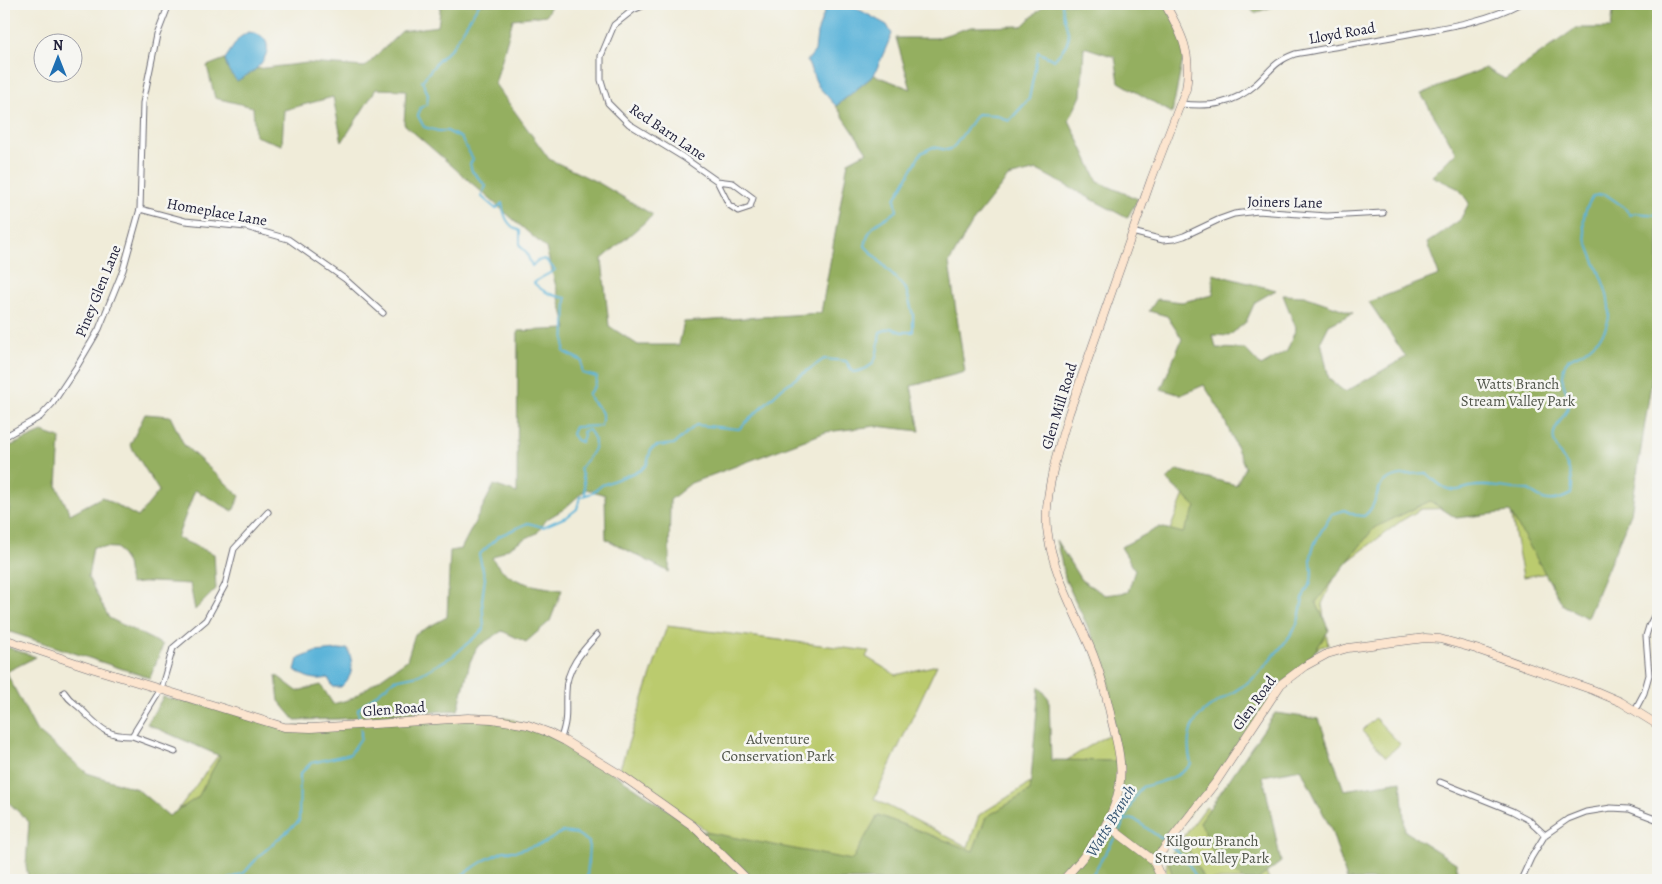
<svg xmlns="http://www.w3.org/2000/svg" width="1662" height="884" font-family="Alegreya,serif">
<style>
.green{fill:#bbcb6e;stroke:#6e7654}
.forest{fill:#94af61;stroke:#5b684e}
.water{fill:#5cb4d9;stroke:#3f6b8a}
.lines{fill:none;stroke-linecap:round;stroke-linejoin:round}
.stream{stroke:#5cb4d9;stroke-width:2}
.street-casing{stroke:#6a6972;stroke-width:7}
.secondary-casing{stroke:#6a6972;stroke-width:9}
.street{stroke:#fff;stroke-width:5}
.secondary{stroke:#fce5cf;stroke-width:8}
.labels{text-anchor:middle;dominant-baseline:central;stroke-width:5;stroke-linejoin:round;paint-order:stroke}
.street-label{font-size:15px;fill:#22223b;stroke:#f6f6f2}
.park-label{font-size:15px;fill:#50554a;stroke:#f6f6f2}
.water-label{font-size:16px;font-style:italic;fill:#365572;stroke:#f6f6f2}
</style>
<rect width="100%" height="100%" fill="#f6f6f2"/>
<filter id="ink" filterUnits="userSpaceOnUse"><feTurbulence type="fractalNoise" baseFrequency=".02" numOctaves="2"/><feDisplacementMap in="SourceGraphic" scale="10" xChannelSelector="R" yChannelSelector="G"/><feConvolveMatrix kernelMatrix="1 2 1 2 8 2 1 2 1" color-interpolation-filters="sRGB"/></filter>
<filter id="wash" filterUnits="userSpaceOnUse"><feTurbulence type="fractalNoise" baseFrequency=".0096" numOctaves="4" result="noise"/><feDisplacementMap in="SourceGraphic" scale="20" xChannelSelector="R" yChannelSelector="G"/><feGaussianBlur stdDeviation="1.12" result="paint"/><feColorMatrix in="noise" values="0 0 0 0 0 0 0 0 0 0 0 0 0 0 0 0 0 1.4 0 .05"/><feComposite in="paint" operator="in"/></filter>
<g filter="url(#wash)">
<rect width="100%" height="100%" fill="#f0ecd9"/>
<path class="green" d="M1425 325 1561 571 1523 577 1510 507 1421 509 1401 521 1339 568 1322 604 1328 645 1320 647 1268 690 1145 862 126 880 245 719 268 732 477 713 514 720 705 835 707 831 620 768 667 626 869 651 866 657 896 675 937 665 874 799 968 847 979 815 1117 729 1089 638 1143 651 1162 550 1190 479 1250 503 1349 415 1404 394Z
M1375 718 1400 744 1386 757 1362 731Z
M1206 807 1254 843 1269 880H1169L1166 869 1168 858Z"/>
<path class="forest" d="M441 4H552L546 15 513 19 495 84 549 159 599 183 653 215 602 259 609 326 638 345H679L684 322 821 313 848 162 867 152 836 106 874 75 911 89 896 38H936L971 27 1022 26 1046 4H1165L1186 44 1172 113 1119 82 1115 57 1084 47 1081 96 1069 120 1098 182 1138 199 1127 218 1037 170 1008 177 972 223 949 263 965 372 911 386 920 431 876 426 826 432 691 483 670 500 669 572 606 539 605 495 586 489 564 509 547 519 537 533 520 541 492 558C510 585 533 585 562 590L550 621 526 642 502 631 477 647 470 662 458 710 338 719 295 720 279 701 276 675 297 691 321 685 333 704 351 699 407 660 415 634 447 617 450 551 461 549 494 485 517 493 518 331 567 329 546 248 404 124 406 90 376 89 342 142 333 97 284 110 282 145 255 136 253 107 215 98 207 66 225 59 228 70 237 80 256 69 307 63 365 67 402 31 438 26Z
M1249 4H1281L1254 13Z
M1614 4H1658V339L1631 513 1587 618 1563 605 1510 512 1456 518 1430 501 1374 528 1316 602 1329 630 1305 666 1281 684 1228 764 1154 859 1162 880H29L26 866 29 822 4 798V646L36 657 6 672 36 730 87 773 137 789 169 816 198 797 220 756 147 724 163 697 235 712 284 727 468 718 528 725 565 741 700 831 852 860 878 815 973 851 986 817 1030 791 1039 686 1049 699 1051 760 1120 761 1116 739 1107 667 1066 581 1056 540 1081 580 1105 595 1128 592 1135 570 1121 547 1160 527 1183 533 1196 507 1167 480 1177 470 1236 485 1245 467 1221 412 1204 385 1181 395 1161 389 1182 339 1167 316 1149 311 1157 299 1182 302 1213 295V274L1276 290 1255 302 1246 322 1229 336 1213 335 1216 348 1245 349 1261 366 1287 351 1296 328 1283 295 1304 296 1353 313 1329 325 1321 341 1329 379 1345 392 1406 357 1369 302 1439 275 1427 243 1460 220 1469 203 1459 189 1432 176 1456 152 1421 94 1485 68 1505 79 1576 28H1611Z
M145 414 170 416 184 445 240 496 233 511 195 490 177 538 214 554 216 589 195 610 190 584 152 582 130 584 127 563 117 548 93 547 88 577 109 618 163 645 150 678 4 630V532C13 511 9 471 8 447L42 432 60 438 57 486 70 514 102 497 138 517 159 491 130 445Z
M1275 713 1319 719 1344 790 1401 781 1405 831 1456 863 1459 880H1347L1331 829 1301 769 1263 776 1281 862 1257 880H1244L1215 856 1200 822Z
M1185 842 1204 880H1174L1169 863Z"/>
<path class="water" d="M827 4H852L856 8 887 25 892 34 874 75 836 106 818 86 807 61 815 51 817 33Z
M248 32C272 34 272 53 257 68 252 73 243 77 237 81L228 70 225 59 239 38Z
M348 649C354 665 354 675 341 687H333L328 678C314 681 306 678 295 670L298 659 315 652Z"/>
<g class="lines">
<path class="stream" d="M479 4 453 46 437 62 422 81 428 94 427 104 420 108 418 116 424 127 438 131H447L461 138 473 159 470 164 472 171 486 186 481 196 496 209 502 203C504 216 507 226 520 231V246L526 252 532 266 537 261 545 259 555 270C548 275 540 277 534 283 544 293 553 296 566 298L564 352 582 361V373L597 377 595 386 588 394C595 411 606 405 601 426L575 427 572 434 576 440 581 442 584 436 583 431 589 430C603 448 589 454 580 469L584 481 585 495
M359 719 358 709 394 680 419 675 453 656 484 629 482 600 485 578 479 555 499 536 528 523 543 527 568 516 577 509 580 497 592 493 602 485 641 470 647 464 651 449 657 446 674 444 696 425 739 429 782 388 824 359 846 361 853 372C879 369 877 354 880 332L891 328 902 332H913V315L906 289 865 246C869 224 879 223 897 211L895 199 921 153 933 147 947 150 953 148 977 114 996 115 1009 121 1029 99 1038 52 1054 60C1080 32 1064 35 1062 4
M1125 820 1134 819 1163 840
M1120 830 1134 798 1142 787C1160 782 1178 779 1191 764 1177 708 1224 705 1257 675 1264 668 1270 660 1277 652 1284 644 1292 634 1297 624 1301 615 1301 604 1304 595 1306 590 1310 586 1311 581 1313 573 1311 566 1311 558 1312 543 1324 527 1332 514L1344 510 1355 515 1364 516C1375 508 1375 496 1381 485 1389 473 1413 474 1426 473 1432 478 1440 487 1448 489 1457 492 1462 489 1470 487 1490 483 1509 490 1529 490 1543 503 1554 503 1571 494 1576 467 1561 462 1554 441 1551 428 1564 419 1568 407 1571 397 1565 391 1563 382 1562 378 1564 371 1564 367 1566 358 1574 357 1581 353 1584 352 1601 337 1603 333 1606 329 1609 320 1609 315 1612 283 1579 244 1584 217 1585 209 1589 203 1593 196L1605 194 1624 207 1630 215 1635 213 1658 215
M1172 847 1186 860 1198 880
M228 880 245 872 259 856 299 821 300 774 311 763 350 754 361 738V729
M454 880 485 860 504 851H517L546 842 562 832 577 834 589 842 587 880
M1089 880 1117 834"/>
</g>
</g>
<g filter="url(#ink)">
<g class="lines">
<g class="street-casing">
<path id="street" d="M647 4 633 10 614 25 601 56V80L608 103 629 124 683 157 717 181 733 183 753 198 750 207 738 211 729 205 717 181
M1181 104C1210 107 1232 105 1255 85 1271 71 1273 62 1295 54 1333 47 1371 41 1408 34 1446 27 1485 22 1519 4
M140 209 185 221 246 227 288 239 345 279 383 313
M1132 232 1163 240 1174 239 1184 236 1220 219 1234 214 1258 211 1327 216 1383 213
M4 437 40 417 52 404 76 368 99 329 123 270 140 209 143 103 157 35 169 4
M64 692C71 703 76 703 84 712 101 729 107 736 132 736L161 689 173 648 206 620 225 585 234 549 268 512
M1635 710 1644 693 1649 675 1646 636 1649 626 1658 608
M132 736 175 752
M561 738C568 717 565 713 566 692 566 669 582 651 597 635
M1440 782 1512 811 1529 820 1545 835
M1521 880 1531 858 1545 835 1568 819 1586 812 1611 808 1629 809 1658 820"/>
</g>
<g class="secondary-casing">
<path id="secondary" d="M4 639 91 668 284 727 311 728 468 718 492 719 528 725 547 732 565 741 621 775 693 826 748 880
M1107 825 1153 860
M1153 860 1162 851 1216 782 1281 684 1305 666 1327 654 1348 648 1425 638 1440 639 1476 649 1593 690 1621 702 1658 725
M1153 860 1162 880
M1063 880C1093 848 1125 809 1120 762 1119 747 1114 732 1111 717 1105 689 1098 664 1086 638 1070 603 1051 566 1047 528 1044 493 1059 446 1069 413L1151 180 1186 89C1192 53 1182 34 1165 4"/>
</g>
<use href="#street" class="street"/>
<use href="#secondary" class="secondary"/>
</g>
</g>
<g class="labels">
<g class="street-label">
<text transform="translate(1342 33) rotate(-10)">Lloyd Road</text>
<text transform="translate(668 132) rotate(34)">Red Barn Lane</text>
<text transform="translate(1285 202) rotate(1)">Joiners Lane</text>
<text transform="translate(217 212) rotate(10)">Homeplace Lane</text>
<text transform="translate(98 291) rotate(-68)">Piney Glen Lane</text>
<text transform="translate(1059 406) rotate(-73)">Glen Mill Road</text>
<text transform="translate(1254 703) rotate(-54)">Glen Road</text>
<text transform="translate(394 709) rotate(-4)">Glen Road</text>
</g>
<g class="park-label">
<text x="1518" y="384">Watts Branch<tspan x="1518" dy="17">Stream Valley Park</tspan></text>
<text x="778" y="739">Adventure<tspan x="778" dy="17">Conservation Park</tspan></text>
<text x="1212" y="841">Kilgour Branch<tspan x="1212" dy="17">Stream Valley Park</tspan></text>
</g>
<g class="water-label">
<text transform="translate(1111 821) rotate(-59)">Watts Branch</text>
</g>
</g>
<rect width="1662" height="884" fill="none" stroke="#f6f6f2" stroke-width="20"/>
<g transform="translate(58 58)"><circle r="24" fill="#f6f6f2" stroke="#a1a1a9"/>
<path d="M0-4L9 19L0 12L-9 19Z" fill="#1f6fb2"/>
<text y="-8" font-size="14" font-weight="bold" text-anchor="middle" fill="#22223b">N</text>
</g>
</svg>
